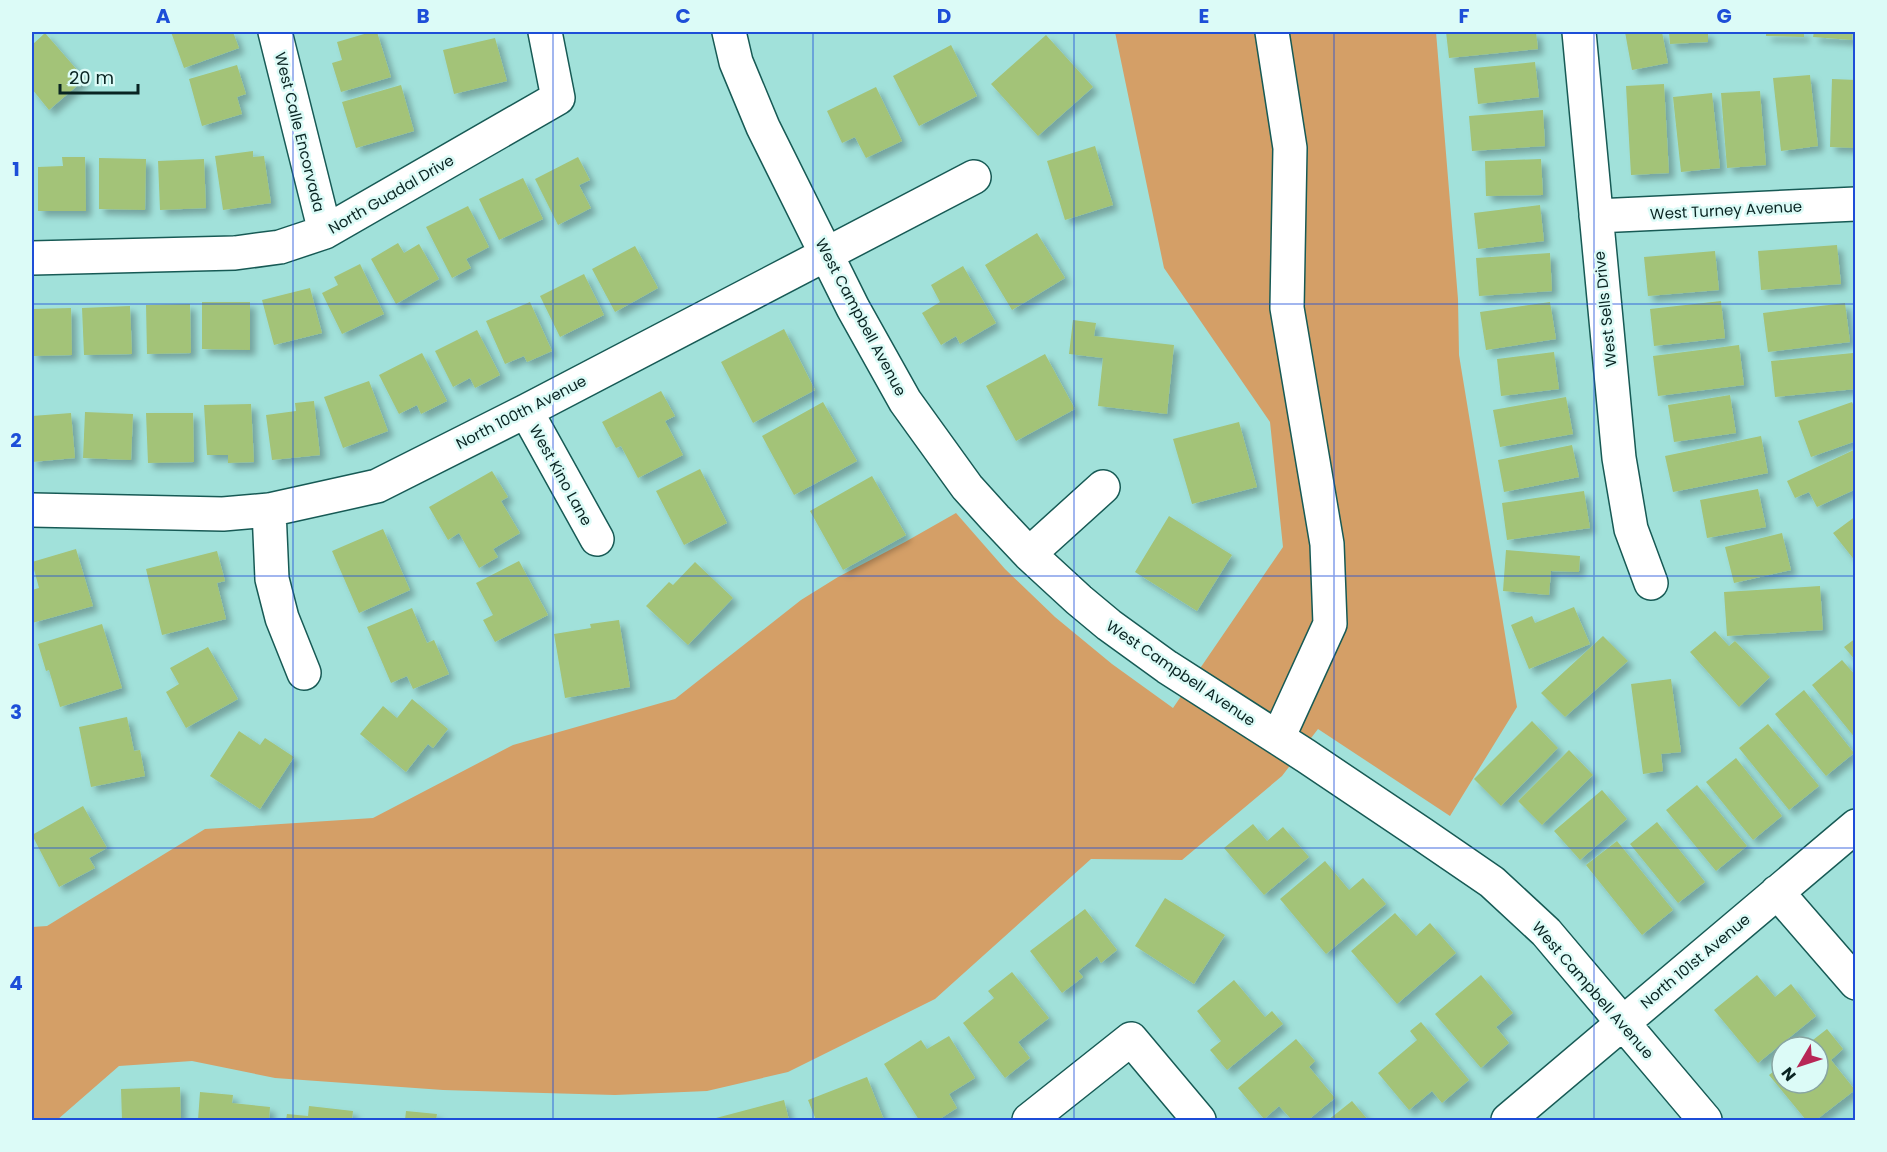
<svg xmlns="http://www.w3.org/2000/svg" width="1887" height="1152" font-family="Poppins,sans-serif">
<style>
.green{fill:#d49f67}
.building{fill:#a3c378;filter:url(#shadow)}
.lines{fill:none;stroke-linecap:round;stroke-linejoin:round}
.minor-casing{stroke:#175a55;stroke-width:36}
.minor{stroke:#fff;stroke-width:33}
.grid{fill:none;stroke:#1d4ed8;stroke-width:1.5;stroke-opacity:0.55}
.labels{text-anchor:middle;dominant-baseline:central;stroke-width:5;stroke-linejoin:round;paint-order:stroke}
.street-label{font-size:15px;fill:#092422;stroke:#dcfbf7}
.neatline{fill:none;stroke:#1d4ed8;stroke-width:2}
.grid-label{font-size:20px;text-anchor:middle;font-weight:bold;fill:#1d4ed8}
</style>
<defs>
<filter id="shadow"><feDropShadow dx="5.5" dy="5.5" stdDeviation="3" flood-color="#0004"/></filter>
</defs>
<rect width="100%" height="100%" fill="#a1e1da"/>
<path class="green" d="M1115 32H1436L1458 299 1459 355 1517 707 1450 816 1318 729 1282 776 1182 860 1091 859 935 999 788 1072 707 1091 615 1095 443 1090 275 1078 192 1061 119 1066 57 1120H32V927L47 926 205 829 373 818 513 745 675 699 801 600 838 577 905 542 956 513 1005 569 1055 617 1112 664 1173 708 1283 547 1270 422 1164 268Z"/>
<path class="building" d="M171 32H233L239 48 184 68Z
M371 32H377L391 77 341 92 332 63 342 60 337 42Z
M1446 32H1536L1538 49 1449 58Z
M1625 32H1662L1668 63 1632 70Z
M1669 32H1708V42L1670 44Z
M1766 32H1804V37L1766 36Z
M1814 32H1853L1852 40 1813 37Z
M45 33 85 79 49 110 32 89V45Z
M1046 35 1093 87 1038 136 991 84Z
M495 38 507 81 454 94 443 50Z
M951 45 977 96 919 126 893 76Z
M1535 62 1539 97 1478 104 1474 68Z
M237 65 246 94 237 97 242 114 202 126 189 79Z
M1810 75 1818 146 1781 151 1773 78Z
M1832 79 1856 80V148L1830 147Z
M1664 84 1669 173 1631 175 1626 86Z
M401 85 414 131 356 148 342 102Z
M876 87 902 141 866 158 855 137 842 143 827 111Z
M1760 91 1766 165 1727 168 1721 93Z
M1712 93 1720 168 1681 172 1673 97Z
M1543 110 1545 146 1472 151 1469 116Z
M1095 146 1113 205 1065 220 1047 161Z
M253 151V157L264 156 271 203 223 210 215 156Z
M62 157H85L86 211H38V167L63 166Z
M578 157 590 180 579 185 591 208 558 225 535 179Z
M99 158 146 159 145 210 99 209Z
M204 159 206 208 160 210 158 161Z
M1541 159 1543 195 1486 196 1485 161Z
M523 178 543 219 499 240 479 199Z
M1540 205 1544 241 1478 249 1474 213Z
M468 206 489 247 466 259 471 268 452 278 426 227Z
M1037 233 1065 278 1012 310 985 265Z
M398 243 404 253 419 244 439 279 396 304 371 259Z
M1837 245 1841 284 1761 290 1758 251Z
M635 246 658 288 615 312 592 269Z
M1715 251 1719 290 1648 296 1644 257Z
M1550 253 1552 291 1479 296 1476 258Z
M360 264 384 314 342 334 322 293 338 285 334 277Z
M963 266 996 323 960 344 956 336 941 345 922 313 940 302 931 285Z
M584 274 604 315 560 337 540 296Z
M310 288 322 333 274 345 262 300Z
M1721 301 1725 338 1654 346 1650 309Z
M202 302H250V350L202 349Z
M530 302 552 351 527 362 524 356 505 364 486 321Z
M1550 302 1556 339 1486 350 1480 312Z
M1845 303 1850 342 1768 352 1763 313Z
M190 304 191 353 147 354 146 305Z
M130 306 132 354 84 355 82 308Z
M71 308 72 355 32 356V309Z
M1073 320 1096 323 1094 336 1174 345 1167 414 1098 406 1103 358 1069 354Z
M784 329 815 390 753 423 721 362Z
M477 330 500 375 475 388 470 378 453 387 435 351Z
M1739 345 1744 385 1658 396 1653 356Z
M1554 352 1559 389 1501 396 1497 359Z
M422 353 447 401 421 414 417 405 399 414 379 375Z
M1853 353 1856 389 1775 397 1771 361Z
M1045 354 1075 409 1016 441 986 386Z
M369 381 388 431 343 448 324 397Z
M661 391 675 416 665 421 683 455 638 478 621 446 616 448 602 422Z
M1730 395 1736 433 1674 442 1668 405Z
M1566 397 1573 434 1500 447 1493 410Z
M314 401 320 455 272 460 266 415 296 411 295 403Z
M823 402 857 461 794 495 762 436Z
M1852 402 1856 411V441L1811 457 1798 421Z
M251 404 254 462 228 463V455H207L204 405Z
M85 412 133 414 131 460 83 458Z
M71 413 75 458 32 462V416Z
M146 413H193L194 462 148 463Z
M1239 422 1257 487 1192 504 1173 439Z
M1761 436 1768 473 1673 492 1665 456Z
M1572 445 1579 477 1504 492 1498 460Z
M1856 449V489L1817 507 1809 492 1795 498 1787 481Z
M700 469 727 523 684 545 656 491Z
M492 471 508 497 501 501 520 533 493 549 498 557 479 568 459 533 448 540 429 507Z
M872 476 906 535 843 570 810 511Z
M1758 489 1766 527 1707 538 1700 500Z
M1584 491 1590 528 1507 540 1502 503Z
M1169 516 1232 555 1197 611 1135 572Z
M1856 516V562L1833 533Z
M383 529 410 590 359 613 332 551Z
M1782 533 1791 570 1734 583 1725 547Z
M76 549 93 606 32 623V590L39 588 32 562Z
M1506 550 1580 556 1579 572 1551 571 1549 595 1503 591Z
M217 551 225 581 217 583 226 619 162 635 146 569Z
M519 561 548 615 495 642 483 620 493 615 476 583Z
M695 562 733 598 688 645 646 606 669 582 673 585Z
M1820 586 1823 630 1727 636 1724 592Z
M1574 607 1590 644 1529 669 1511 625 1532 616 1535 623Z
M412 608 427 643 434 640 449 674 413 689 407 676 391 683 367 627Z
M619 620 630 687 565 698 554 634 591 628 590 624Z
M102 624 122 688 60 707 49 670 46 671 38 644Z
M1715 631 1729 646 1735 641 1770 677 1739 707 1690 652Z
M1603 636 1628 661 1565 717 1541 693Z
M1856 638V661L1844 647Z
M208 647 238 699 186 728 166 692 179 684 170 668Z
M1842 660 1856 676V739L1812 685Z
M1671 679 1681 752 1661 754 1663 771 1643 774 1631 684Z
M1804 690 1854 753 1826 776 1775 714Z
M412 699 448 729 433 748 428 744 406 772 360 734 383 706 397 718Z
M127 717 134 751 140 750 145 776 91 787 79 727Z
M1532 721 1558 748 1501 806 1474 779Z
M1768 724 1819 786 1789 810 1739 748Z
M239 731 260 745 265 738 294 757 260 809 210 776Z
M1569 750 1593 775 1542 825 1518 801Z
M1736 758 1782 816 1753 840 1706 782Z
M1697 785 1747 846 1716 871 1666 810Z
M1602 790 1627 819 1580 860 1554 831Z
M83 806 107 848 89 858 95 868 59 887 32 835Z
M1657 822 1705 882 1678 903 1630 844Z
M1253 824 1267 841 1283 827 1309 857 1264 895 1224 848Z
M1617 841 1673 910 1642 935 1586 865Z
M1325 861 1349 890 1363 878 1386 904 1326 954 1280 899Z
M1165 898 1225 935 1194 984 1135 946Z
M1085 909 1117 950 1101 963 1097 956 1078 971 1083 977 1062 993 1030 951Z
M1395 913 1416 936 1430 923 1456 953 1397 1004 1351 951Z
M1012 972 1049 1018 1018 1042 1030 1058 1005 1078 963 1023 994 998 988 991Z
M1481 975 1513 1013 1496 1027 1509 1043 1481 1068 1435 1014Z
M1757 975 1775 997 1791 984 1816 1016 1758 1063 1714 1010Z
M1234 980 1265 1017 1272 1011 1283 1024 1227 1070 1210 1050 1221 1041 1197 1011Z
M1421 1022 1469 1080 1442 1103 1432 1091 1409 1110 1378 1073 1417 1040 1410 1031Z
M1827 1029 1843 1049 1831 1060 1855 1090 1816 1120H1806L1769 1075 1782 1065V1083H1818V1047H1804Z
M949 1036 975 1078 949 1094 957 1108 938 1120H919L884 1064 921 1040 927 1049Z
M1296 1039 1315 1061 1309 1067 1335 1098 1308 1120H1292L1279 1106 1264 1119 1238 1088Z
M867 1077 884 1120H816L808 1100Z
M180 1087 181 1120H122L121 1089Z
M200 1092 233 1095 232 1103 270 1107 269 1120H198Z
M784 1100 789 1120H716V1118Z
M1352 1101 1368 1120H1328Z
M309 1106 353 1111 352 1120H286L287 1114 308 1116Z
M406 1111 437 1114 436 1120H405Z"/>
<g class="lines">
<g class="minor-casing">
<path id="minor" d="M275 32 325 232
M729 32 736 62 763 127 853 308 905 401 967 487 995 518 1029 554 1079 600 1109 625 1167 667 1306 756 1422 834 1492 882 1546 932 1705 1120
M1272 32 1290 148 1287 308 1327 544 1330 624 1278 738
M1579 32 1619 458 1631 529 1651 583
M1596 216 1856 204
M32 258 235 253 280 247 325 232 558 98 545 32
M526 411 597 539
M32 510 223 514 269 510 377 486 526 411 974 177
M269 510 272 579 282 618 304 673
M1029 554 1103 487
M1777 892 1856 983
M1029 1120 1131 1039 1199 1120
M1508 1120 1856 826"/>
</g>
<use href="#minor" class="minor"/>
</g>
<path class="grid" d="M293 32V1120M553 32V1120M813 32V1120M1074 32V1120M1334 32V1120M1594 32V1120M32 304H1856M32 576H1856M32 848H1856"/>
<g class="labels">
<g class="street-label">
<text transform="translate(300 132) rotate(76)">West Calle Encorvada</text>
<text transform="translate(391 194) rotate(-30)">North Guadal Drive</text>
<text transform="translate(1726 210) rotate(-3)">West Turney Avenue</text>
<text transform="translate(1605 309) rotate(-96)">West Sells Drive</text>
<text transform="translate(861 317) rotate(62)">West Campbell Avenue</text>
<text transform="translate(521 412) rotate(-27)">North 100th Avenue</text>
<text transform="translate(561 475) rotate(61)">West Kino Lane</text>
<text transform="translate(1181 673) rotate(34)">West Campbell Avenue</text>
<text transform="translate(1695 961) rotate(-40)">North 101st Avenue</text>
<text transform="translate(1593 990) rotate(49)">West Campbell Avenue</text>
</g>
</g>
<rect width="1887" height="1152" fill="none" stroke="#dcfbf7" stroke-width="66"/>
<g transform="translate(1800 1065) rotate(231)"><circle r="28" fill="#dcfbf7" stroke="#88a5a2" stroke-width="1.5"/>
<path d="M0-4.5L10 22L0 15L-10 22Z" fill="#b72756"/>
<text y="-9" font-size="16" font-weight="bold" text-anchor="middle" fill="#092422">N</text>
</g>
<path d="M60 84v9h78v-9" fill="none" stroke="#092422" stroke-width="3"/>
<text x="69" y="84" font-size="18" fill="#092422" stroke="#dcfbf7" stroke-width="4.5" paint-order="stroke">20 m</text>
<rect x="33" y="33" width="1821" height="1086" class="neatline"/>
<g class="grid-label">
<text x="163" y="23">A</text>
<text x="423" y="23">B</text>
<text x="683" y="23">C</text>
<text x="944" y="23">D</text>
<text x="1204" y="23">E</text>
<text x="1464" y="23">F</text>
<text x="1724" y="23">G</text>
<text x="16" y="176">1</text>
<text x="16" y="447">2</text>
<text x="16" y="719">3</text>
<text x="16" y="990">4</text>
</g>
</svg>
